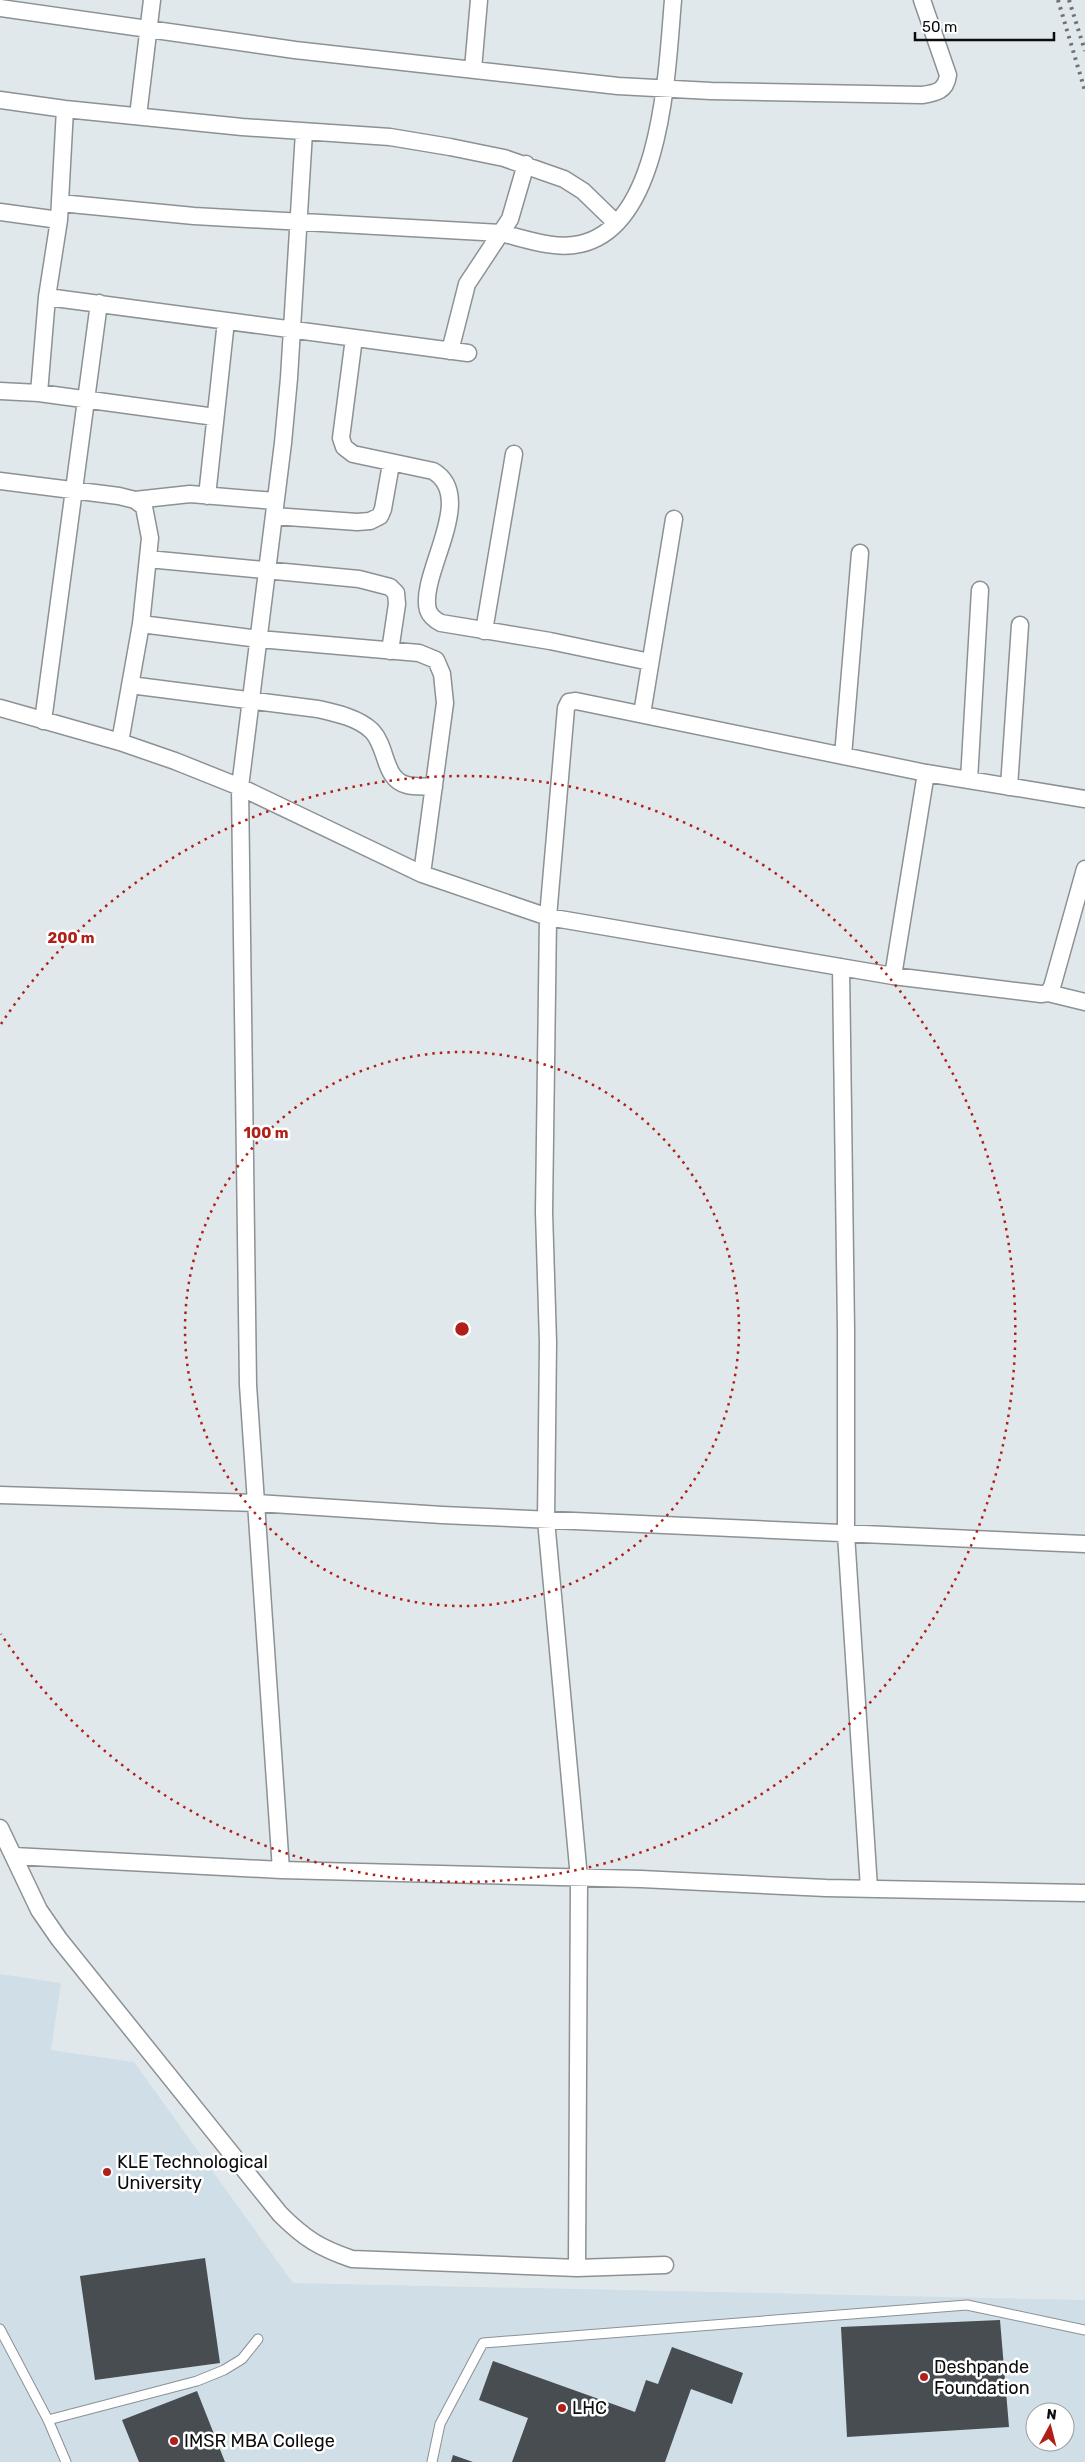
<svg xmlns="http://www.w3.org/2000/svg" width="1085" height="2462" font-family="Rubik,sans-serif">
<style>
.built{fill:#cfdee7;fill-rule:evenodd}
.building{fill:#474d50}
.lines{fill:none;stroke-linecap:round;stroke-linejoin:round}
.lane-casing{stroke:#8b9195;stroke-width:11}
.street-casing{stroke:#8b9195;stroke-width:19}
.lane{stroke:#fff;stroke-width:9}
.street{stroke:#fff;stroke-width:16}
.rail{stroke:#6e7274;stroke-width:4;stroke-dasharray:2.5 5;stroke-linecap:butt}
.ring{fill:none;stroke:#b02018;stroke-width:2.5;stroke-dasharray:2.5 5}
.poi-dot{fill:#b02018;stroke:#fff;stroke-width:2}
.labels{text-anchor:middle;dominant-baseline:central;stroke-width:5;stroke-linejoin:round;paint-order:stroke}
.poi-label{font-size:18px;fill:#0a0c0d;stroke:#fff;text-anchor:start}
.centre{fill:#b02018;stroke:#fff;stroke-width:2.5}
.ring-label{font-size:15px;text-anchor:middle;font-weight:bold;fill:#b02018;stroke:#fff;stroke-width:5;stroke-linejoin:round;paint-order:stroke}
</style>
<rect width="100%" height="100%" fill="#e1e8ec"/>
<path class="built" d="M0 1974 61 1983 51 2050 134 2062 293 2283 1085 2300V2462H0ZM1035 2412H1065V2442H1035Z"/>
<path class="building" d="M205 2258 220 2363 95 2380 80 2276Z
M1000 2320 1009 2427 847 2437 841 2327Z
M672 2347 743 2373 732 2404 691 2389 665 2462H512L528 2418 479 2400 493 2361 635 2412 646 2380 658 2384Z
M197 2391 225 2462H139L122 2420Z
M453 2455 473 2462H451Z"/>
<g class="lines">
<g class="lane-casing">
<path id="lane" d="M0 2329 48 2420 66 2462
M48 2420 197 2381 224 2370 242 2359 258 2339
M432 2462 440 2424 483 2343 967 2305 1085 2330"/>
</g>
<g class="street-casing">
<path id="street" d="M0 8 295 50 618 86 711 91 922 95C936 93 946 91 948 75L922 0
M473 69 479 0
M0 100 65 109 242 127 390 137 450 147 504 158 564 179 583 191 616 223
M138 116 152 0
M60 203 194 216 501 233C526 239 555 250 580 244 663 226 667 67 673 0
M0 212 59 220
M47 297 468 353
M354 338 341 438 344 447 353 454 433 471C478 497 418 575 428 610 430 616 435 620 441 623L550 641 650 662
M450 351 467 284 510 219 526 164
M0 391 39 393 215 417
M39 393 47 297 59 220 65 109
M0 481 119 496 135 500 144 507 150 538 141 624 120 742
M207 496 226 321
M135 500 190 494 275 501
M274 516 357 522 370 521 380 516 383 509 391 464
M148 559 359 579 390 587 396 593 397 604 390 651
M141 624 259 639 419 653 436 660 442 674 445 703 422 874
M484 631 514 454
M130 685 318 709C336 713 359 718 372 731 388 748 383 779 407 785 415 787 425 786 434 787
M0 708 120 742 175 761 240 787 422 874 548 917 893 976 1041 994 1048 993 1052 987 1085 869
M642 714 674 519
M43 721 99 303
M843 756 860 553
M969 780 980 590
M1009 787 1020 625
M841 967 846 1330V1534L869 1888
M893 976 926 773
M1048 993 1085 1002
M0 1495 257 1503 442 1515 1085 1544
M0 1828 39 1910 59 1939 280 2214C305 2239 320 2248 352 2259L577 2268 665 2265
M14 1856 281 1870 641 1879 826 1888 1085 1893
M281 1870 248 1385 240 787 283 443 289 378 304 132
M577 2268 579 1878 546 1520 548 1342 544 1212 548 917 566 708 569 702 576 701 926 773 1085 799"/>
</g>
<use href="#lane" class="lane"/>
<use href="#street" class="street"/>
<path class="rail" d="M1058 0 1085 91
M1069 0 1085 51"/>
</g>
<g class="ring">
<circle cx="462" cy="1329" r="277"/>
<path d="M1 1024A553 553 0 1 1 1 1634"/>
</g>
<g class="poi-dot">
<circle cx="107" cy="2172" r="5"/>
<circle cx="924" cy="2377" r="5"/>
<circle cx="562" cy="2408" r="5"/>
<circle cx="174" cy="2441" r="5"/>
</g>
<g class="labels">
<g class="poi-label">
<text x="117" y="2162">KLE Technological<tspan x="117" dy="21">University</tspan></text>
<text x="934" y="2367">Deshpande<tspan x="934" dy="21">Foundation</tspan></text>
<text x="572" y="2408">LHC</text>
<text x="184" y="2441">IMSR MBA College</text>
</g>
</g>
<circle cx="462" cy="1329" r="8" class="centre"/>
<g class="ring-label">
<text x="71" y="943">200 m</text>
<text x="266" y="1138">100 m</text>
</g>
<g transform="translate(1050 2427) rotate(7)"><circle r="24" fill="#ffffff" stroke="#9d9e9e"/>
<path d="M0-4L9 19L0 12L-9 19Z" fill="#b02018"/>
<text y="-8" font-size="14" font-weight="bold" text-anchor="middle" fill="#0a0c0d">N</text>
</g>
<path d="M915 32v8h139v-8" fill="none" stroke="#0a0c0d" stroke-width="2.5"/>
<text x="922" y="32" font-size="15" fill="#0a0c0d" stroke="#ffffff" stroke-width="4" paint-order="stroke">50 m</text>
</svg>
